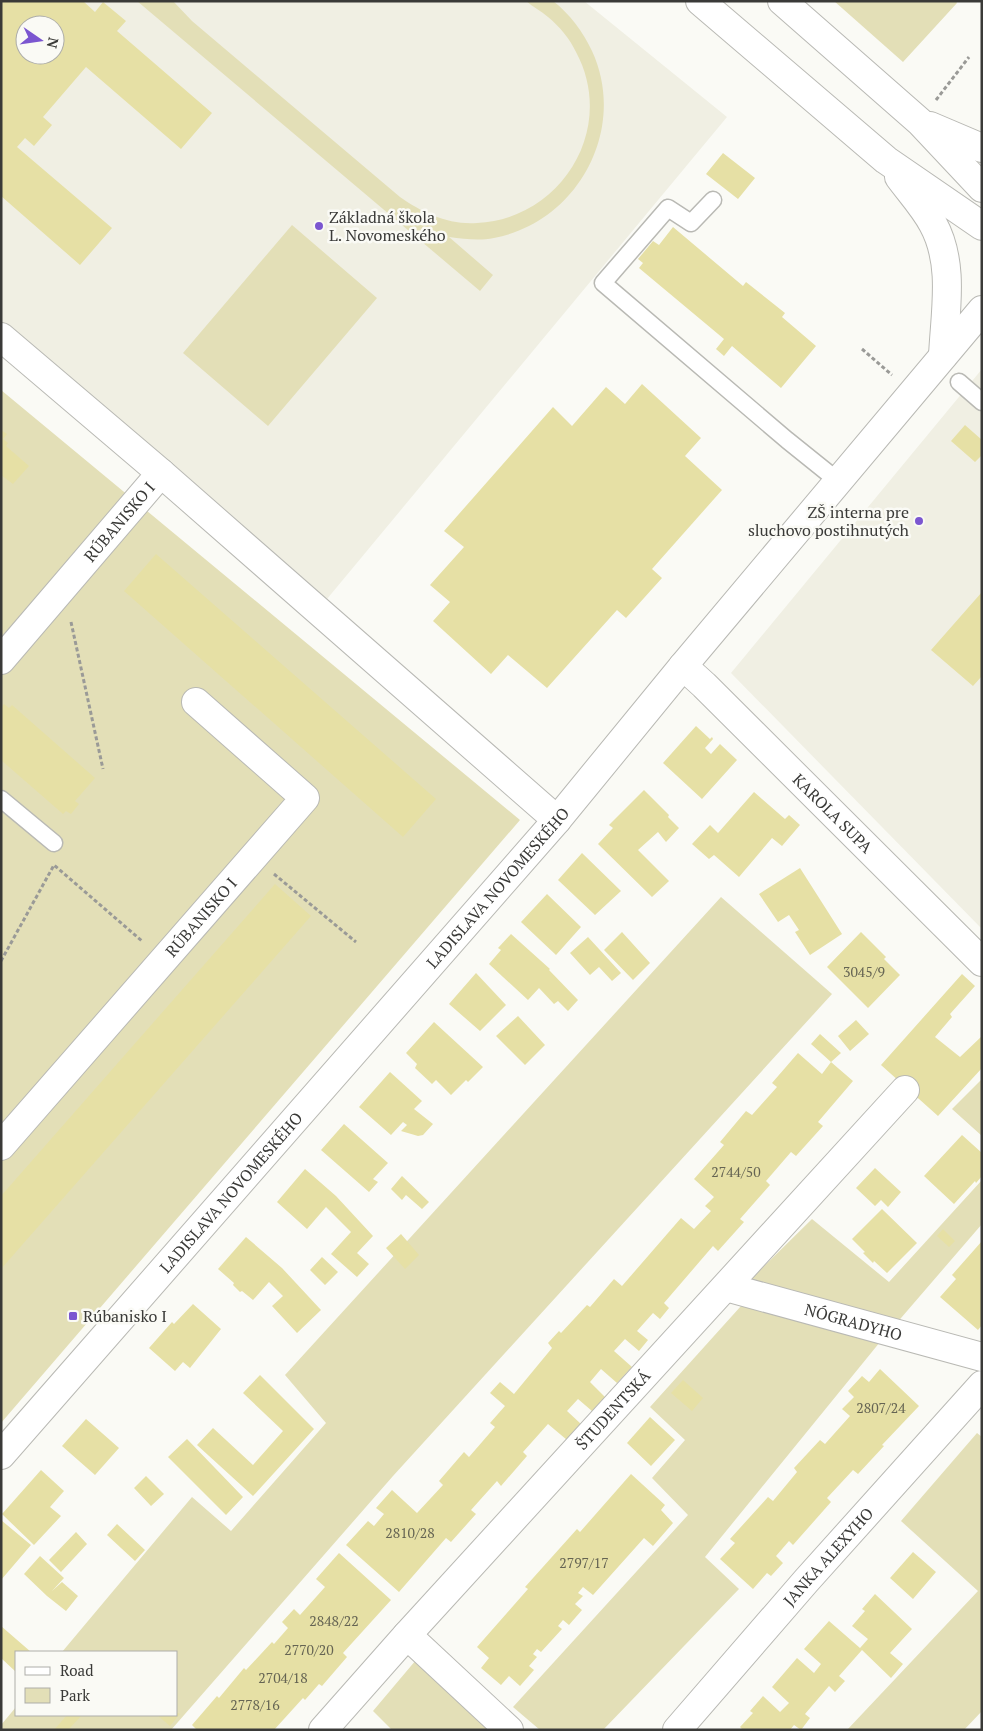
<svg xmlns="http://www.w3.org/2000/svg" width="983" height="1731" font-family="'PT Serif',serif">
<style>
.built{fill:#f0efe3;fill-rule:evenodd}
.green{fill:#e3dfb7}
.building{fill:#e6e0a5;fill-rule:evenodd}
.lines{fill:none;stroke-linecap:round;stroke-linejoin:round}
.service-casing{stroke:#b9b9b4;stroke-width:19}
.minor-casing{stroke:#b9b9b4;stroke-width:30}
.path{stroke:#9a9a97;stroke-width:3;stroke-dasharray:4 2.5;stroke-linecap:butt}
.service{stroke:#fff;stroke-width:16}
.minor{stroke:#fff;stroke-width:28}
.poi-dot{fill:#7b56d0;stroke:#fafaf5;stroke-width:2}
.labels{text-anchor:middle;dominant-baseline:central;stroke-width:5;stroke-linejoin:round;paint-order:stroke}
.number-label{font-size:14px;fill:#656453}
.poi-label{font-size:16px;fill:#3a3a38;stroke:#fafaf5;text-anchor:start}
.street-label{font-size:16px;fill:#3a3a38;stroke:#fafaf5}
</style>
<rect width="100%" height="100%" fill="#fafaf5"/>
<path class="built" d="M1 1H584L727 117 327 599 1 334ZM25 25H55V55H25Z
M982 369V929L731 673Z"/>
<path class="green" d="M137 1H173L192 21 400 197C423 213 448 225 477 223 562 219 617 128 576 52 570 39 559 26 548 17 541 11 533 7 526 1H553C570 14 583 32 592 51 628 129 578 222 494 238 479 241 465 239 449 237L493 275 480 291Z
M834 1H956L957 3 903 62Z
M292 225 377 298 268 426 183 353Z
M1 390 520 820 1 1423Z
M721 897 832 994 393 1476 171 1730H1V1725L16 1707V1715H176V1652H62L192 1497 231 1531 326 1423 285 1375Z
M982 1079V1136L952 1109Z
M982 1180V1224L895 1325 750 1280 812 1219 889 1282Z
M741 1306 880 1342 705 1557 739 1589 603 1730H540L513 1707 688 1515 652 1478 685 1440 650 1407Z
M977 1433 982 1437V1711L964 1730H847L978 1591 901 1521Z
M416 1660 489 1730H392L373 1711Z"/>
<path class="building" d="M1 1H83L95 12 103 2 126 21 117 31 212 113 181 149 86 67 43 117 52 125 34 146 25 138 17 147 112 228 80 265 1 196ZM25 25H55V55H25Z
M723 153 755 178 738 199 706 174Z
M673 227 743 286 746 282 785 313 782 317 816 346 781 388 732 346 724 356 716 349 724 339 639 268 643 263 638 259 653 241 659 245Z
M642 384 701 438 685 456 722 490 652 569 662 578 626 618 617 610 547 688 508 655 491 674 433 621 450 602 430 585 464 547 444 531 553 407 572 426 606 387 625 404Z
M965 425 982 440V455L975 462 951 441Z
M1 430 7 434 3 439 8 443 6 446 29 466 13 484 1 475Z
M156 554 436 799 403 837 124 591Z
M982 592V676L973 686 931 650Z
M4 704 9 708 12 705 95 778 75 801 79 804 71 814 66 811 63 814 1 760V708Z
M696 726 710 739 712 737 713 739 705 748 711 754 720 744 737 760 702 799 663 763Z
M644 790 669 815 668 817 679 828 666 842 658 832 638 850 669 881 652 897 598 844 613 828 609 825Z
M754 792 785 819 789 815 800 825 782 846 772 838 739 877 714 855 709 859 692 844 710 825 718 833Z
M582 853 621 891 595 915 558 880Z
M800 868 842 934 810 955 795 932 799 930 789 915 778 922 759 894Z
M275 884 311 916 1 1269V1196Z
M547 894 581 927 556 955 521 922Z
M622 932 650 963 633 980 604 950Z
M861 932 886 957 884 959 900 975 868 1008 827 967Z
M511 934 550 969 549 970 578 1000 568 1011 558 1001 554 1004 539 988 528 1000 489 964 501 950 498 948Z
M588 937 621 973 612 981 599 967 590 975 570 953Z
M476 973 506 1005 480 1031 449 1004Z
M962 974 975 986 950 1014 952 1017 935 1037 960 1057 982 1036V1068L938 1116 881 1065Z
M518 1016 545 1045 525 1065 496 1036Z
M856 1020 869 1034 850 1051 838 1036Z
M434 1022 483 1067 468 1082 466 1080 451 1095 436 1080 432 1084 415 1068 417 1064 406 1053Z
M820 1034 841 1053 831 1062 811 1044Z
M798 1053 822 1074 831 1062 853 1081 818 1122 823 1126 796 1156 791 1152 766 1181 770 1185 740 1219 744 1222 718 1251 713 1246 664 1303 669 1308 660 1319 653 1313 637 1331 648 1340 639 1351 625 1339 614 1351 632 1367 617 1383 601 1369 590 1382 605 1397 592 1411 578 1399 567 1411 581 1424 567 1440 548 1424 523 1452 527 1456 501 1486 497 1481 471 1510 476 1514 451 1542 446 1538 399 1592 346 1545 368 1521 374 1526 384 1514 376 1508 392 1490 417 1513 443 1485 439 1481 464 1452 469 1457 495 1427 490 1423 505 1406 490 1393 500 1382 514 1394 552 1348 548 1343 559 1331 561 1333 587 1305 590 1307 614 1279 622 1286 681 1218 694 1229 711 1211 705 1206 714 1197 694 1179 724 1145 720 1142 746 1111 752 1115 777 1087 772 1083Z
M390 1072 422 1101 414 1109 433 1124 423 1135 418 1136 401 1131 407 1125 403 1122 391 1135 359 1107Z
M344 1124 388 1163 373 1179 378 1182 369 1192 321 1150Z
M962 1135 982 1153V1176L976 1183 975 1181 954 1204 924 1176Z
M875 1168 901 1192 888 1207 881 1200 875 1206 856 1188Z
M305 1169 336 1196 373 1236 357 1253 369 1264 357 1277 331 1254 351 1232 326 1207 307 1229 277 1202Z
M402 1176 429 1202 422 1209 406 1195 402 1200 391 1189Z
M882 1209 917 1243 887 1273 874 1261 873 1263 863 1253 865 1252 852 1239Z
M943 1229 955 1241 949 1247 937 1236Z
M401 1234 419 1255 405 1269 386 1248Z
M246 1237 282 1268 321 1310 297 1333 272 1306 283 1296 269 1282 253 1300 242 1291 240 1292 233 1285 234 1283 218 1269Z
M982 1241V1325L978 1330 940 1297 956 1279 952 1275Z
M322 1257 338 1272 325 1285 310 1270Z
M193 1304 221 1329 190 1368 183 1362 175 1371 149 1348 172 1322 174 1324Z
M880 1369 919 1406 882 1445 884 1446 858 1474 853 1470 827 1498 831 1502 793 1545 789 1541 776 1556 783 1563 771 1576 767 1573 753 1589 720 1559 735 1543 730 1539 768 1497 773 1501 797 1472 794 1468 820 1440 825 1444 850 1416 842 1409 854 1397 848 1391 862 1376 869 1382Z
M260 1375 314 1429 253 1496 197 1445 213 1428 253 1465 283 1431 243 1393Z
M683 1380 703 1398 692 1411 671 1393Z
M650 1417 675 1440 651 1466 627 1443Z
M86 1419 119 1448 95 1475 62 1446Z
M187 1439 243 1497 226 1515 168 1457Z
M41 1470 64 1491 50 1507 61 1516 34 1545 2 1514Z
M631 1474 665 1505 661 1510 673 1523 653 1546 644 1538 593 1595 583 1587 578 1593 583 1596 575 1604 582 1610 569 1625 563 1620 558 1626 562 1629 541 1652 537 1649 533 1654 537 1657 529 1666 534 1670 520 1686 509 1676 501 1685 481 1668 489 1658 477 1647 528 1589 525 1587 577 1529 580 1532Z
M146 1476 164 1494 151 1506 134 1488Z
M1 1520 31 1545 1 1580Z
M117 1524 145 1550 135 1561 107 1535Z
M76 1532 87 1544 61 1572 49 1560Z
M913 1552 936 1572 913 1599 890 1578Z
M339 1553 391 1600 343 1653 347 1657 322 1686 319 1684 305 1700 303 1698 274 1730H197L192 1725 217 1696 219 1698 244 1668 246 1670 272 1642 274 1644 288 1628 282 1622 294 1609 300 1615 325 1587 316 1579Z
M40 1556 64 1578 52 1591 62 1582 78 1596 66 1611 47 1596 24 1574Z
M875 1594 912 1629 890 1653 903 1664 891 1678 862 1650 839 1676 845 1681 835 1692 829 1686 805 1714 810 1718 801 1730 794 1725 790 1730H743L740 1727 753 1713 750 1711 763 1696 780 1712 789 1703 772 1687 797 1658 814 1673 821 1664 804 1649 829 1621 860 1648 868 1639 852 1626 865 1611 862 1609Z
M1 1626 31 1652H16V1672L1 1658Z
M176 1712 180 1714 170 1726 157 1715H176Z
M67 1715H82L68 1730H54Z"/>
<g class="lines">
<g class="service-casing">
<path id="service" d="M713 200 691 223 668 208 603 283 787 440 838 481
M959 382 982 402
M1 799 54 843"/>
</g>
<g class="minor-casing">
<g id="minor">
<path d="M700 1 886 160 982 226"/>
<path d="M782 1 920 122 982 188"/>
<path d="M930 126 982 148"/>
<path d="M899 177C910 192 924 207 933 224 955 264 945 312 943 356"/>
<path d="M1 337 161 473 557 820"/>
<path id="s1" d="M1 660 161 473"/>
<path id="s2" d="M683 666 704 685 982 962"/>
<path id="s3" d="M1 1146 305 798 196 702"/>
<path id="s4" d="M726 1287 982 1357"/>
<path id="s5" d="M1 1455 557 820 683 666 982 310"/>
<path d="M407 1635 509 1730"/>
<path id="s6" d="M323 1730 407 1635 905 1090"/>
<path id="s7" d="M677 1730 806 1581 982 1385"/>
</g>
</g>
<path class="path" d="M936 100 969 57
M862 349 892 375
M71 622 103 769
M274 874 356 942
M1 961 54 865 142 941"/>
<use href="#service" class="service"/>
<use href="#minor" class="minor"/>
</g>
<g class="poi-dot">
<circle cx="319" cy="226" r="5"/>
<circle cx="919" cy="521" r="5"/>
<rect x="68" y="1311" width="10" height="10" rx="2.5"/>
</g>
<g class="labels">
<g class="number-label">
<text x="864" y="971">3045/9</text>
<text x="736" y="1171">2744/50</text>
<text x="881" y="1407">2807/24</text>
<text x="410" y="1532">2810/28</text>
<text x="584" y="1562">2797/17</text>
<text x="334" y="1620">2848/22</text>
<text x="309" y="1649">2770/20</text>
<text x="283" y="1677">2704/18</text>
<text x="255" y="1704">2778/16</text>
</g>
<g class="poi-label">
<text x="329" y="217">Základná škola<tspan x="329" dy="18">L. Novomeského</tspan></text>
<text x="909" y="512" text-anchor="end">ZŠ interna pre<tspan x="909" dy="18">sluchovo postihnutých</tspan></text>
<text x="83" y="1316">Rúbanisko I</text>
</g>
<g class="street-label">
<text stroke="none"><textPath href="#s1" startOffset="182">RÚBANISKO I</textPath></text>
<text stroke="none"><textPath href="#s2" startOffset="210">KAROLA SUPA</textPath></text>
<text stroke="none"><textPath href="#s5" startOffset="754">LADISLAVA NOVOMESKÉHO</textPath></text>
<text stroke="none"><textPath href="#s3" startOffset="304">RÚBANISKO I</textPath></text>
<text stroke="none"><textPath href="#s5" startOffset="349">LADISLAVA NOVOMESKÉHO</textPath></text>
<text stroke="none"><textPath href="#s4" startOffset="132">NÓGRADYHO</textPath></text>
<text stroke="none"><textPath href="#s6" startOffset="432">ŠTUDENTSKÁ</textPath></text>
<text stroke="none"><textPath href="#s7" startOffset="230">JANKA ALEXYHO</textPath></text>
</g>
</g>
<rect width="983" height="1731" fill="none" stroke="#3a3a38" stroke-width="5"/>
<rect x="15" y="1651" width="162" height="65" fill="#fafaf5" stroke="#adada9"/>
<rect x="25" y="1667" width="25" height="8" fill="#ffffff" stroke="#adada9"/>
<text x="60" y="1676" font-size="15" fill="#3a3a38">Road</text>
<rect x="25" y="1688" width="25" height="15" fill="#e3dfb7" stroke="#adada9"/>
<text x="60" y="1701" font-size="15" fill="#3a3a38">Park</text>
<g transform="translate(40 40) rotate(103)"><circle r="24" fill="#fafaf5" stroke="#adada9"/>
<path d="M0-4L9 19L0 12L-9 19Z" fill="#7b56d0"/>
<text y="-8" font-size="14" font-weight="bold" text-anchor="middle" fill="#3a3a38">N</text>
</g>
</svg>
